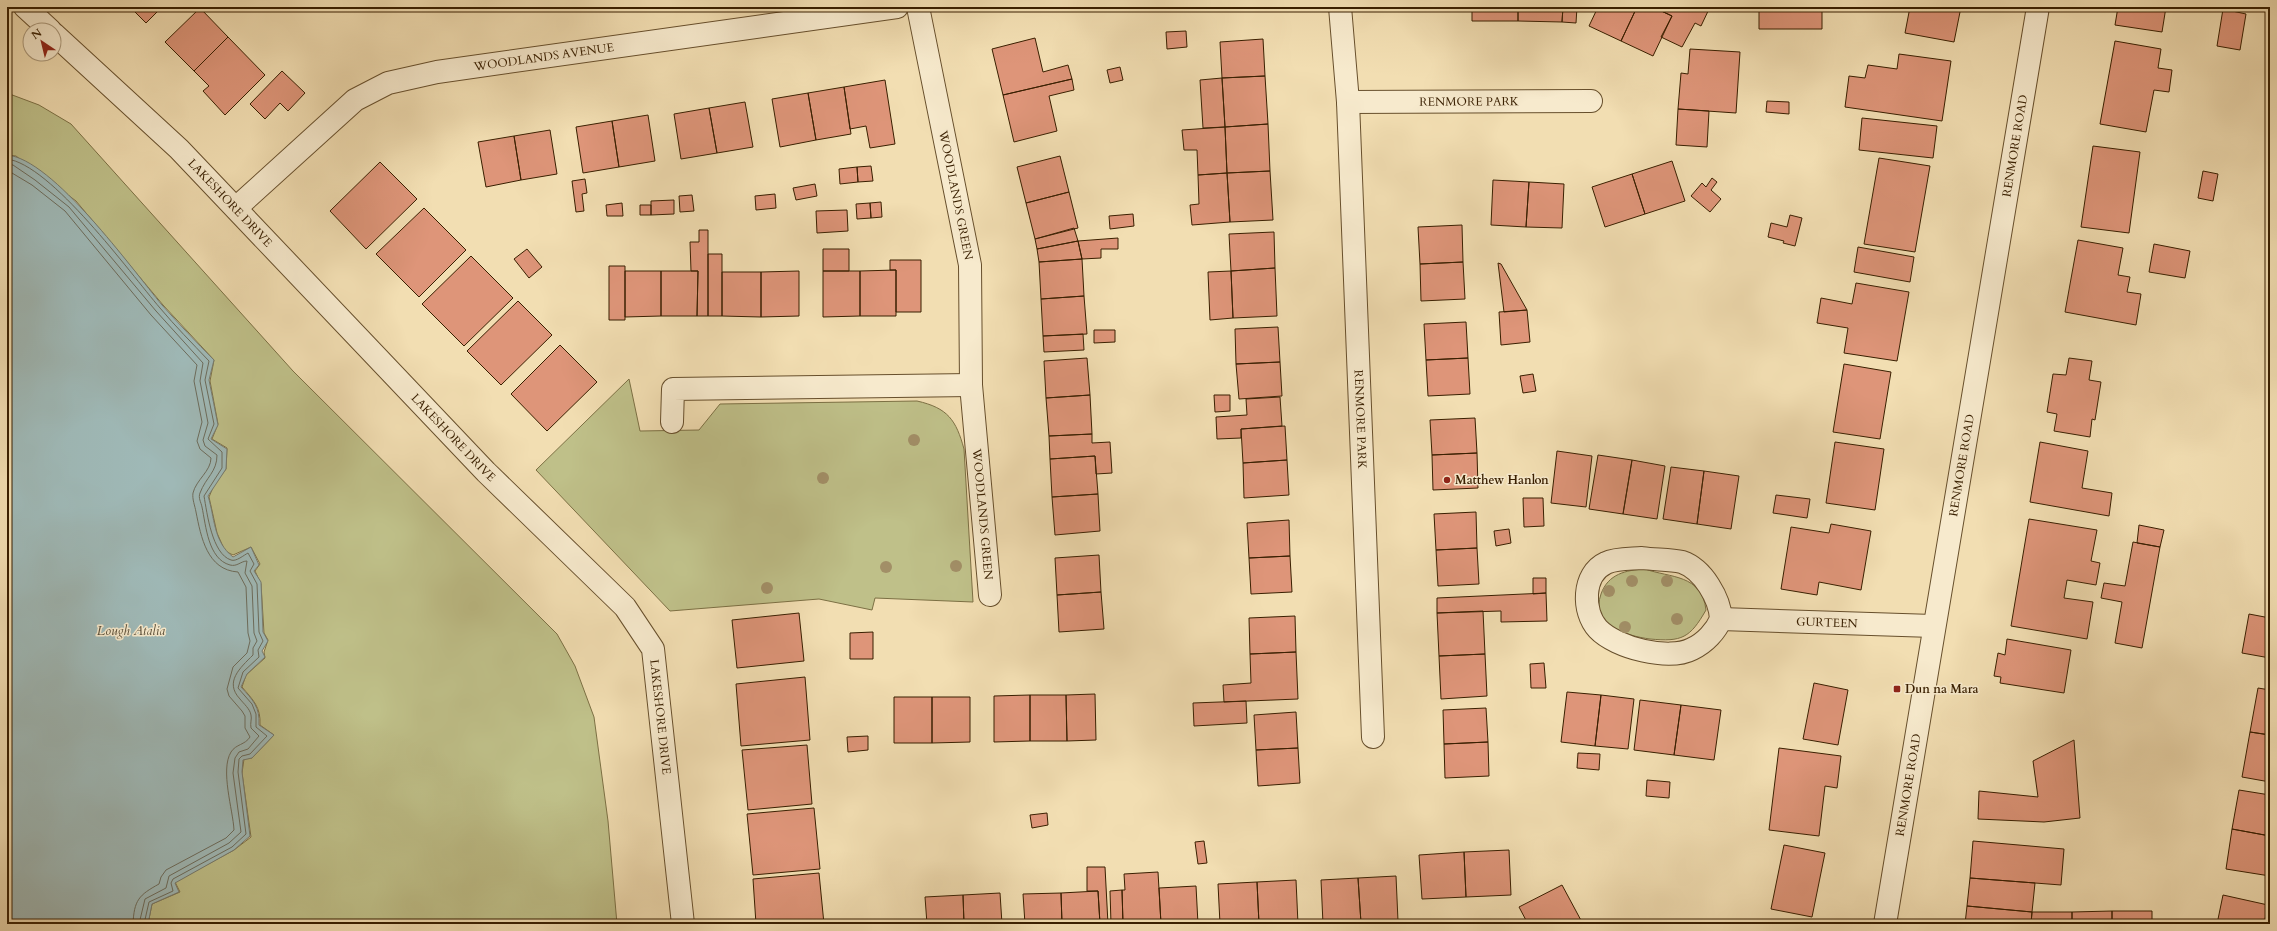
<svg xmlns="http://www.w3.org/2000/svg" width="2277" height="931" font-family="Cardo,serif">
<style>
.green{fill:#bfc089;stroke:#7c7044}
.water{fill:#9fb9b7;stroke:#767b6e}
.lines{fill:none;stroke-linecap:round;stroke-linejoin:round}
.shore{stroke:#6c6c5c;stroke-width:1}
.building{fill:#de9579;stroke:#391f00}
.minor-casing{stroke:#674f2c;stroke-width:24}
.minor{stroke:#f7eacd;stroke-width:22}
.tree{fill:#a28f67}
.poi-dot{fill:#8f2418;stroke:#f7eacd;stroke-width:1.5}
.labels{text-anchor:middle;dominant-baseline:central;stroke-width:3;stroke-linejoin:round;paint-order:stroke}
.street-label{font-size:12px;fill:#391f00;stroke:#f7eacd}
.poi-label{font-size:12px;font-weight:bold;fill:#391f00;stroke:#f7eacd;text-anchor:start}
.water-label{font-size:13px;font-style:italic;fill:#584d37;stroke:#f7eacd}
</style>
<rect width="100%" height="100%" fill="#f2deb2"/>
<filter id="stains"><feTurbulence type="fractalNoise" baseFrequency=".005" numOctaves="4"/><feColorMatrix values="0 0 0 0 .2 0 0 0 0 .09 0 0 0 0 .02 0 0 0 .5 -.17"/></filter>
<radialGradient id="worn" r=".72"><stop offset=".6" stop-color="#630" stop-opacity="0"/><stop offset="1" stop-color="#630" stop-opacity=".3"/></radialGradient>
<path class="green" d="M7 93 39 105 71 124 293 371 557 634 575 666 594 717 608 821 617 924H148L152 904 180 892 175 882 234 850 251 837 242 773 244 759 252 758 274 735 260 725C261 707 253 700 242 687L246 675 265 658 264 652 268 640 264 633 261 584 255 571 260 564 251 547 233 555 225 551 217 533 209 497 214 485 226 469 227 448 212 439 218 424 210 381 214 360 163 305 76 201 16 156 7 155Z
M629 379 640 431 699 430 720 404 917 401C948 408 956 420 964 449L973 602 875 598 872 610 819 599 670 611 536 470Z
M1645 569C1670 578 1702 574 1706 610 1690 638 1682 642 1650 639 1627 636 1590 625 1601 594 1608 574 1626 570 1645 569Z"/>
<path class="water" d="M7 155C53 159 132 269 162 305 179 324 196 342 214 360L209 380 218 425 211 439 227 449 226 469 208 496C215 518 213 541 233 557L251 547 259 565 254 571 261 582 263 632 268 641 262 651 265 657 247 674 241 687C253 700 260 707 259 725L274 735 252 758 243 760 242 772 250 836 234 850 175 883 179 892 152 904 148 924H7Z"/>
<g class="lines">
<path class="shore" d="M7 159C51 164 130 273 160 308 175 326 192 343 209 361L205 380 214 424 208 439 222 452V468L204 496C207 513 212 554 231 560 236 562 244 555 248 553L254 564 250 571 257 584 259 632 263 641 258 650 259 657 243 672 238 688 252 704 256 714V727L267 736 250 754 242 756 239 759 238 772 246 834 232 847 173 879 171 883 173 891 149 902 144 924
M7 164 13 165 35 180 69 207 156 311 203 363 200 381 208 423 203 440 205 446 217 455C217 472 206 477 200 493 198 498 201 502 202 507 206 526 208 559 230 565 237 567 241 561 247 561L245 573 252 586 254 633 257 641 253 648V655C240 668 224 682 240 699 244 704 250 709 251 715 252 719 250 723 251 728L259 736 248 749 239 752 235 758 233 773 241 832 229 843 169 876 166 888 145 899 139 924
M7 170 32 185 65 211 151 315 197 365 194 381 202 422 197 441 200 449 211 458C211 471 196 480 193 493 192 499 195 506 196 512 201 537 207 570 238 572L246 587 248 633 250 641 247 653 233 667 227 689 229 696 242 711 245 716V728L250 737C245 745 236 744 231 752 220 770 233 810 234 830L226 838 166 870 161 877 159 884C139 895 134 900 133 924"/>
</g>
<path class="building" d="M130 7H162L146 23Z
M1472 7H1518V21H1472Z
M1518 7H1563L1562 22 1518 21Z
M1563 7H1577L1576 23 1562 22Z
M1598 7H1637L1621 41 1589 26Z
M1637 7H1653L1672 16 1653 56 1621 41Z
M1658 7H1710L1701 26 1695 23 1682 47 1661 37 1672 16 1657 9Z
M1759 7H1822V29H1759Z
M1910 7H1961L1954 42 1905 33Z
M2118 7H2166L2162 32 2115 25Z
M200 8 228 37 194 71 165 42Z
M2223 9 2246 14 2240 50 2217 46Z
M1186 31 1187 47 1167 49 1166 32Z
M228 37 265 75 225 115 203 91 209 86 194 71Z
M1035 38 1043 72 1068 65 1072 79 1003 95 992 49Z
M1263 39 1265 76 1222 78 1220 42Z
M2115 41 2161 49 2158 68 2172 70 2169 92 2154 90 2146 132 2100 124Z
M1690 49 1740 52 1736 113 1678 109 1681 73 1688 74Z
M1899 54 1951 61 1942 121 1845 107 1849 76 1865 78 1868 65 1897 69Z
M1120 67 1123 80 1110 83 1107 70Z
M282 71 305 93 288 111 280 103 265 119 250 104Z
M1265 76 1268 124 1225 127 1222 78Z
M1222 78 1225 127 1203 128 1200 80Z
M1072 79 1074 90 1049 96 1057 131 1014 142 1003 95Z
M885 80 895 144 870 148 866 126 850 129 844 87Z
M844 87 851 134 816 140 808 93Z
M808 93 816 140 780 147 772 99Z
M1767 101 1789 102V114L1766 112Z
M745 102 753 147 717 153 709 108Z
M709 108 717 153 681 159 674 114Z
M1678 109 1709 111 1707 147 1676 145Z
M648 115 655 161 619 167 612 121Z
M1862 118 1937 126 1933 158 1859 150Z
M612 121 619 167 583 173 576 127Z
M1268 124 1270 171 1227 173 1225 127Z
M1225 127 1227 173 1198 175 1197 150H1184L1182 130Z
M550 130 557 174 521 180 514 136Z
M514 136 521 180 486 187 478 142Z
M2093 146 2140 152 2129 233 2081 227Z
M1060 156 1069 192 1026 203 1017 167Z
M1879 158 1930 166 1915 252 1864 244Z
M1672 161 1685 201 1645 214 1632 174Z
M380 162 417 199 366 249 330 211Z
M871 166 873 181 858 182 857 167Z
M857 167 858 182 840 184 839 169Z
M1270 171 1273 220 1230 222 1227 173Z
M2203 171 2218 174 2213 201 2198 198Z
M1227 173 1230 222 1192 225 1190 205 1199 204 1198 175Z
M1632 174 1645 214 1605 227 1592 187Z
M1712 178 1717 182 1711 190 1721 199 1710 212 1691 196 1702 183 1706 187Z
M585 179 587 193 582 194 584 211 576 212 572 181Z
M1493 180 1529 182 1526 227 1491 225Z
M1529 182 1564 184 1562 228 1526 227Z
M815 184 817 196 796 200 793 188Z
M1069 192 1078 228 1035 239 1026 203Z
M775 194 776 208 756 210 755 196Z
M692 195 694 211 680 212 679 196Z
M674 200V214L651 215V201Z
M881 202 882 217 871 218 870 203Z
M622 203 623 216H607L606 205Z
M870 203 871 218 857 219 856 204Z
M640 205H651V215H640Z
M424 208 466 250 419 297 376 254Z
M847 210 848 231 817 233 816 211Z
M1133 214 1134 226 1110 229 1109 216Z
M1790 215 1802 218 1795 246 1783 243 1784 241 1768 237 1771 223 1787 227Z
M1462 225 1463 262 1420 264 1418 227Z
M1074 228 1078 241 1037 249 1035 239Z
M699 230H708V316H697L698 271H691L690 242H699Z
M1274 232 1275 268 1231 271 1229 234Z
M1118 238V249H1101V258L1082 259 1078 241Z
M2078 240 2123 248 2118 275 2130 277 2127 292 2141 294 2136 325 2065 312Z
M1078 241 1082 259 1039 262 1037 249Z
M2154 244 2190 251 2185 278 2149 272Z
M1858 247 1914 257 1910 282 1854 272Z
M527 249 542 267 529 278 514 259Z
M823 249H849V271H823Z
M708 254H722V316H708Z
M471 256 513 298 464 346 422 304Z
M1082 259 1084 296 1041 299 1039 262Z
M890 260H921V312H896V270H890Z
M1463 262 1465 299 1421 301 1420 264Z
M1498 263 1501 264 1527 310 1504 312Z
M609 266H625V320H609Z
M1275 268 1277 316 1233 318 1231 271Z
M896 270V316H860V271Z
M625 271H661V316L625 317Z
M661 271H698L697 316H661Z
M799 271V316L761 317V272Z
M823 271H860V316L823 317Z
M1231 271 1233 318 1210 320 1208 272Z
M722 272H761V317L722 316Z
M1856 283 1909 292 1897 361 1844 353 1848 328 1817 323 1821 298 1852 304Z
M1084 296 1087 334 1043 336 1041 299Z
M518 301 552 335 501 385 467 351Z
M1527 310 1530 342 1501 345 1499 312Z
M1466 322 1468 358 1426 360 1424 324Z
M1278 327 1280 362 1236 364 1235 329Z
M1094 330H1115V342L1094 343Z
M1083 334 1084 350 1044 352 1043 336Z
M560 345 597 382 547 431 511 394Z
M1087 358 1090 395 1046 398 1044 361Z
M1468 358 1470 394 1428 396 1426 360Z
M2069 358 2092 361 2089 380 2101 382 2095 420 2092 419 2090 437 2054 431 2057 414 2047 412 2053 374 2066 375Z
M1280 362 1282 396 1239 399 1236 364Z
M1844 364 1891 372 1880 439 1833 432Z
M1533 374 1536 391 1523 393 1520 376Z
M1090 395 1092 434 1049 436 1046 398Z
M1214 395H1230V411L1215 412Z
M1280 397 1282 426 1241 429V438L1217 439 1216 417 1247 415 1246 399Z
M1475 418 1477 453 1432 455 1430 420Z
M1285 426 1287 460 1243 463 1241 429Z
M1092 434V443L1110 442 1112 473 1096 474 1095 456 1050 459 1049 436Z
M1835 442 1884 449 1875 510 1826 503Z
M2040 442 2088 451 2082 488 2112 493 2109 516 2030 502Z
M1557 451 1592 456 1586 507 1551 503Z
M1477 453 1478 488 1433 490 1432 455Z
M1598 455 1632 460 1623 514 1589 509Z
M1095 456 1098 494 1052 497 1050 459Z
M1287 460 1289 495 1244 498 1243 463Z
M1632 460 1665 466 1657 519 1623 514Z
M1671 467 1704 471 1697 524 1663 519Z
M1704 471 1739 476 1731 529 1697 524Z
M1098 494 1100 531 1055 535 1052 497Z
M1776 495 1810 499 1807 518 1773 513Z
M1523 498H1543L1544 526 1524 527Z
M1476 512 1477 548 1436 550 1434 514Z
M2029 519 2097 530 2091 561 2100 563 2096 585 2067 580 2064 598 2093 602 2087 639 2011 626Z
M1289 520 1290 556 1249 558 1247 523Z
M1831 524 1871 531 1861 590 1819 582 1817 595 1781 589 1791 527 1829 533Z
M2139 525 2164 530 2160 547 2137 543Z
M1509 529 1511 543 1496 546 1494 531Z
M2133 542 2160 547 2142 648 2115 643 2122 602 2101 598 2104 583 2125 586Z
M1477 548 1479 584 1438 586 1436 550Z
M1099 555 1101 592 1057 595 1055 558Z
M1290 556 1292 592 1251 594 1249 558Z
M1533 578H1546V593L1533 594Z
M1101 592 1104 629 1059 632 1057 595Z
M1546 593 1547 621 1501 622V611L1437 613V598Z
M1483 611 1485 654 1439 656 1437 613Z
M799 613 804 661 737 668 732 620Z
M2249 614 2270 618V658L2242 653Z
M1295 616 1296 652 1250 654 1249 618Z
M873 632V659H850V633Z
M2007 639 2071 650 2064 693 2000 683 2001 677 1994 676 1998 653 2005 655Z
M1296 652 1298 699 1224 702 1223 685 1251 683 1250 654Z
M1485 654 1487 696 1441 699 1439 656Z
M1544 663 1546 688H1531L1530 664Z
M805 677 810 740 741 746 736 684Z
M1814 683 1848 690 1838 745 1803 739Z
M2258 688 2270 690V735L2250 732Z
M1567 692 1601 695 1595 746 1561 742Z
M1095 694 1096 740 1067 741 1066 695Z
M1030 695H1066L1067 741H1030Z
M1030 695V741L994 742V696Z
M1601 695 1634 699 1628 749 1595 746Z
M894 697H932V743H894Z
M932 697H970V742L932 743Z
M1640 700 1681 705 1674 755 1634 750Z
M1246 701 1247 723 1194 726 1193 703Z
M1681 705 1721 710 1714 760 1674 755Z
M1486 708 1488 742 1444 744 1443 710Z
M1296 712 1298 748 1256 750 1254 715Z
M2250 732 2270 735V782L2242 777Z
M868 736V750L848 752 847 737Z
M2074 740 2080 818 2044 822 1978 819 1979 791 2038 797 2033 761Z
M1488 742 1489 776 1445 778 1444 744Z
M807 745 812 804 748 810 742 750Z
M1298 748 1300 783 1258 786 1256 750Z
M1779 748 1841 756 1837 788 1825 786 1819 836 1769 830Z
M1578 753 1600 754 1599 770 1577 768Z
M1647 780 1670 782 1669 798 1646 796Z
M2239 790 2270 795V836L2232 829Z
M814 808 820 869 753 875 747 814Z
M1047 813 1048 825 1032 828 1030 815Z
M2232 829 2270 836V876L2226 869Z
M1204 841 1207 863 1198 864 1195 842Z
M1973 841 2064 849 2061 885 1970 878Z
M1784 845 1825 853 1812 917 1771 909Z
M1509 850 1511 895 1466 897 1464 852Z
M1464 852 1466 897 1422 899 1419 855Z
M1087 867H1105L1108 924H1100L1098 891H1087Z
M1158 872 1161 924H1123L1122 890H1125L1124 874Z
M819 873 824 924H756L753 879Z
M1396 876 1398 921 1361 923 1358 878Z
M1358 878 1361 923 1323 924 1321 880Z
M1970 878 2035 883 2032 912 1967 906Z
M1296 880 1298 924H1259L1257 882Z
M1257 882 1259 924H1220L1218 884Z
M1562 885 1583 924H1528L1519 907Z
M1196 886 1198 924H1161L1159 888Z
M1122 890 1123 924H1111L1110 891Z
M1098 891 1100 924H1062L1061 893Z
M1000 893 1002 924H964L963 895Z
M1061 893 1062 924H1025L1023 894Z
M963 895 964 924H927L925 897Z
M2223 895 2268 905 2264 924H2217Z
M1967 906 2032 912 2031 924H1965Z
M2112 911V924H2072V912Z
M2112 911H2152V924H2112Z
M2032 912H2072V924H2031Z"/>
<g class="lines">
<g class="minor-casing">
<g id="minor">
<path d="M25 7 50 30"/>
<path id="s1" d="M918 7 970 265 971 385 990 595"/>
<path id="s2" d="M1340 7 1348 102 1373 737"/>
<path id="s3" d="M54 34 179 149 486 472 625 607 653 649 683 924"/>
<path id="s4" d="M1348 102 1591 101"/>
<path id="s5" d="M236 208 355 100 388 83 437 72 897 7"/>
<path d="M672 422 673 389 971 385"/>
<path d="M1642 558C1655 560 1670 559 1682 562 1703 569 1720 599 1721 619 1716 631 1705 643 1692 649 1669 661 1616 648 1598 629 1582 612 1582 574 1606 563 1616 558 1631 559 1642 558Z"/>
<path id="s6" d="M1721 619 1933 626"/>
<path id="s7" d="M1885 924 2038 7"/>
</g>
</g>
<use href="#minor" class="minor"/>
</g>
<g class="tree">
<circle cx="914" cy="440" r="6"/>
<circle cx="823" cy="478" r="6"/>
<circle cx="956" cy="566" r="6"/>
<circle cx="886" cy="567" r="6"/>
<circle cx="1632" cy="581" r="6"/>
<circle cx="1667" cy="581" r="6"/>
<circle cx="767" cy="588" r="6"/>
<circle cx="1609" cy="591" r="6"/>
<circle cx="1677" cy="619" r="6"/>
<circle cx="1625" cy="627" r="6"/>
</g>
<g class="poi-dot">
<circle cx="1447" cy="480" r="4"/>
<rect x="1893" y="685" width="8" height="8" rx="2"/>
</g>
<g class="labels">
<g class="street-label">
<text stroke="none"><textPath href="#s5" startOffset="356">WOODLANDS AVENUE</textPath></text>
<text stroke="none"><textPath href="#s4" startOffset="121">RENMORE PARK</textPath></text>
<text stroke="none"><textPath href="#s7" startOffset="789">RENMORE ROAD</textPath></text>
<text stroke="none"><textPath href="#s1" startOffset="192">WOODLANDS GREEN</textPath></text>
<text stroke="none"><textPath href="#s3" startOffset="244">LAKESHORE DRIVE</textPath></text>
<text stroke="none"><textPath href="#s2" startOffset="413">RENMORE PARK</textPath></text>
<text stroke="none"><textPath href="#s3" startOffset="568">LAKESHORE DRIVE</textPath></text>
<text stroke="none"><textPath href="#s7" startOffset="465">RENMORE ROAD</textPath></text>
<text stroke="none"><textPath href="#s1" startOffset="513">WOODLANDS GREEN</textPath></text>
<text stroke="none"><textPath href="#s6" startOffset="106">GURTEEN</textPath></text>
<text stroke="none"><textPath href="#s3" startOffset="928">LAKESHORE DRIVE</textPath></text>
<text stroke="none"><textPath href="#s7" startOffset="141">RENMORE ROAD</textPath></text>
</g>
<g class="poi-label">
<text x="1455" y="480">Matthew Hanlon</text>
<text x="1905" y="689">Dun na Mara</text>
</g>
<g class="water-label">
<text x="131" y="631">Lough Atalia</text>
</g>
</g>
<rect width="2277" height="931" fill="none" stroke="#f2deb2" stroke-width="24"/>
<rect x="8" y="8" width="2261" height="915" fill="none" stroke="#391f00" stroke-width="2"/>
<rect x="12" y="12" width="2253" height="907" fill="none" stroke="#391f00"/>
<g transform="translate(42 42) rotate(325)"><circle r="19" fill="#f7eacd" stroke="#ab997b"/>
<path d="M0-3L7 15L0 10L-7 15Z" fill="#8f2418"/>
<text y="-6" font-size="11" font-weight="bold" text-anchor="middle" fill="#391f00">N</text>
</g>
<rect width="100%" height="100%" filter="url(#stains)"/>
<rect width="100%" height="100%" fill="url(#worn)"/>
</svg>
